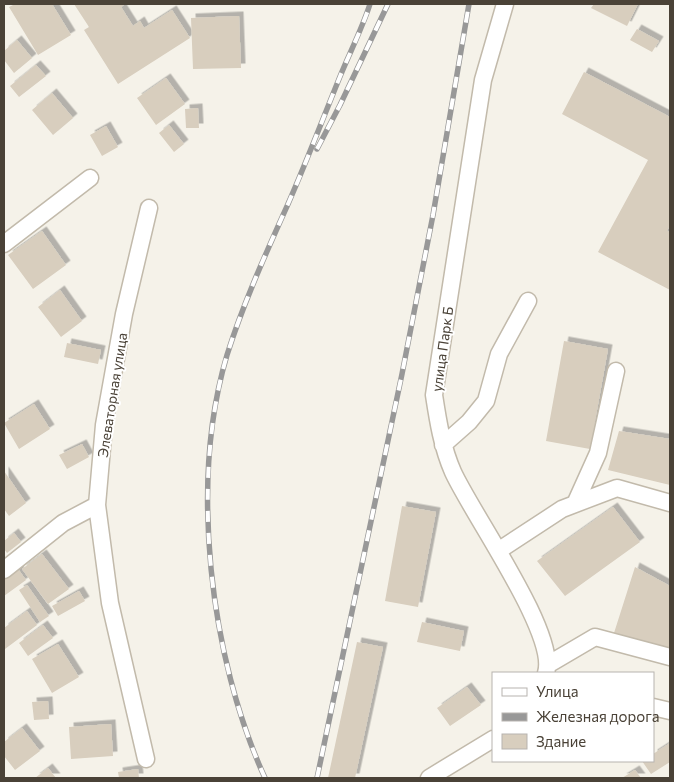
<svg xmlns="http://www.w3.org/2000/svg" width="674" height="782" font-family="Commissioner,sans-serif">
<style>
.building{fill:#d8cebe;filter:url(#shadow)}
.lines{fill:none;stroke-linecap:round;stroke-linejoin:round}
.minor-casing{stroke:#c2baab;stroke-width:19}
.minor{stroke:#fff;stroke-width:16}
.rail-casing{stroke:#989898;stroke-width:5.5}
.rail{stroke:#fff;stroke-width:4;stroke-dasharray:11;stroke-linecap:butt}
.labels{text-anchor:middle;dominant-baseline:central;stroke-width:4;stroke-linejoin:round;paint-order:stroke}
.street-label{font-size:14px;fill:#4a4237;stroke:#fff}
</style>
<defs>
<filter id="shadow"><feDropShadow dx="4.5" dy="-4.5" stdDeviation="0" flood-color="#0004"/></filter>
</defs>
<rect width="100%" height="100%" fill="#f5f2e9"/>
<path class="building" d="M15 4H52L71 35 38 55 9 7Z
M74 4H125L121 7 133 26 140 21 144 28 172 10 190 38 118 84 84 30 89 27Z
M594 4H638L627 26 591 8Z
M239 16 241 68 193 69 191 18Z
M637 29 659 41 652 52 630 40Z
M17 40 32 58 14 73 4 60V51Z
M36 65 46 76 19 97 10 86Z
M584 72 670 117V225L667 231 670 232V290L598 252 648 160 562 114Z
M166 78 185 104 156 125 137 98Z
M52 93 73 118 53 135 32 110Z
M198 108 199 128H186L185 109Z
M169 125 184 144 174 152 159 133Z
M106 126 118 147 102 156 90 135Z
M42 231 66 265 33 289 8 255Z
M60 290 82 321 61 337 38 307Z
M564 341 608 349 590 449 546 441Z
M67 343 101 350 98 364 64 357Z
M34 404 50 429 19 449 4 423Z
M619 431 670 439V485L608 470Z
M82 444 89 457 67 469 59 455Z
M4 471 26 503 9 516 4 509Z
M402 506 436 512 418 607 385 601Z
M613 507 640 542 565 596 537 561Z
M14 533 21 542 7 553 4 549V541Z
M42 554 69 589 48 604 22 569Z
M635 567 670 586V649L614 633Z
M18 569 26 580 4 596V579Z
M27 585 49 616 40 622 19 590Z
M79 591 85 601 58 616 52 606Z
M27 611 37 625 5 649 4 628Z
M422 622 464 631 460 651 417 642Z
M43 625 53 638 28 656 19 643Z
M357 642 383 647 355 778H328Z
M58 644 79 677 52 693 32 659Z
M467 687 481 705 450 726 437 708Z
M48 701 49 719 34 720 32 702Z
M111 724 113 756 71 759 69 727Z
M22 728 40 751 15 770 4 756V742Z
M670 743V762L651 774 642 761H653V754Z
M48 768 56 778H35Z
M138 769 139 778H119L118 772Z
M635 770 641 778H622Z"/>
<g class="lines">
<g class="minor-casing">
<path id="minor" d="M505 4 483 80 434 395C438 421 442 447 453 472 472 514 558 634 546 673
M4 244 90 178
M443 445 469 422 486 401 499 354 528 301
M575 504 598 453 616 371
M498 551 562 509 617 488 670 503
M4 570 63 523 97 505
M549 664 595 637 670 657
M653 707 670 711
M146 759 110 603 97 505 104 425 124 314 149 208
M429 778 493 739"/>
</g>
<use href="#minor" class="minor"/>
<g class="rail-casing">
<path id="rail" d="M317 149 340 105 388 4
M265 778C210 658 189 483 227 355 243 304 266 253 288 204 306 163 322 121 339 79 349 54 362 29 370 4
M317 778 402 374 433 215 469 4"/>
</g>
<use href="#rail" class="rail"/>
</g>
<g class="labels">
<g class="street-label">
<text transform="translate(442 349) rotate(-82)">улица Парк Б</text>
<text transform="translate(112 395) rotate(-81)">Элеваторная улица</text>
</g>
</g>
<rect width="674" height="782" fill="none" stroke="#4a4237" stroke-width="10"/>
<rect x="492" y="672" width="162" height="90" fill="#ffffff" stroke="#b7b3af"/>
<rect x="502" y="688" width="25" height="8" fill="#ffffff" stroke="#b7b3af"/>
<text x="536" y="697" font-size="15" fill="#4a4237">Улица</text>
<rect x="502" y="713" width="25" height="8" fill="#989898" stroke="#b7b3af"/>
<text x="536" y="722" font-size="15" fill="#4a4237">Железная дорога</text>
<rect x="502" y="734" width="25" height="15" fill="#d8cebe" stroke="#b7b3af"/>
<text x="536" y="747" font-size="15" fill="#4a4237">Здание</text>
</svg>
